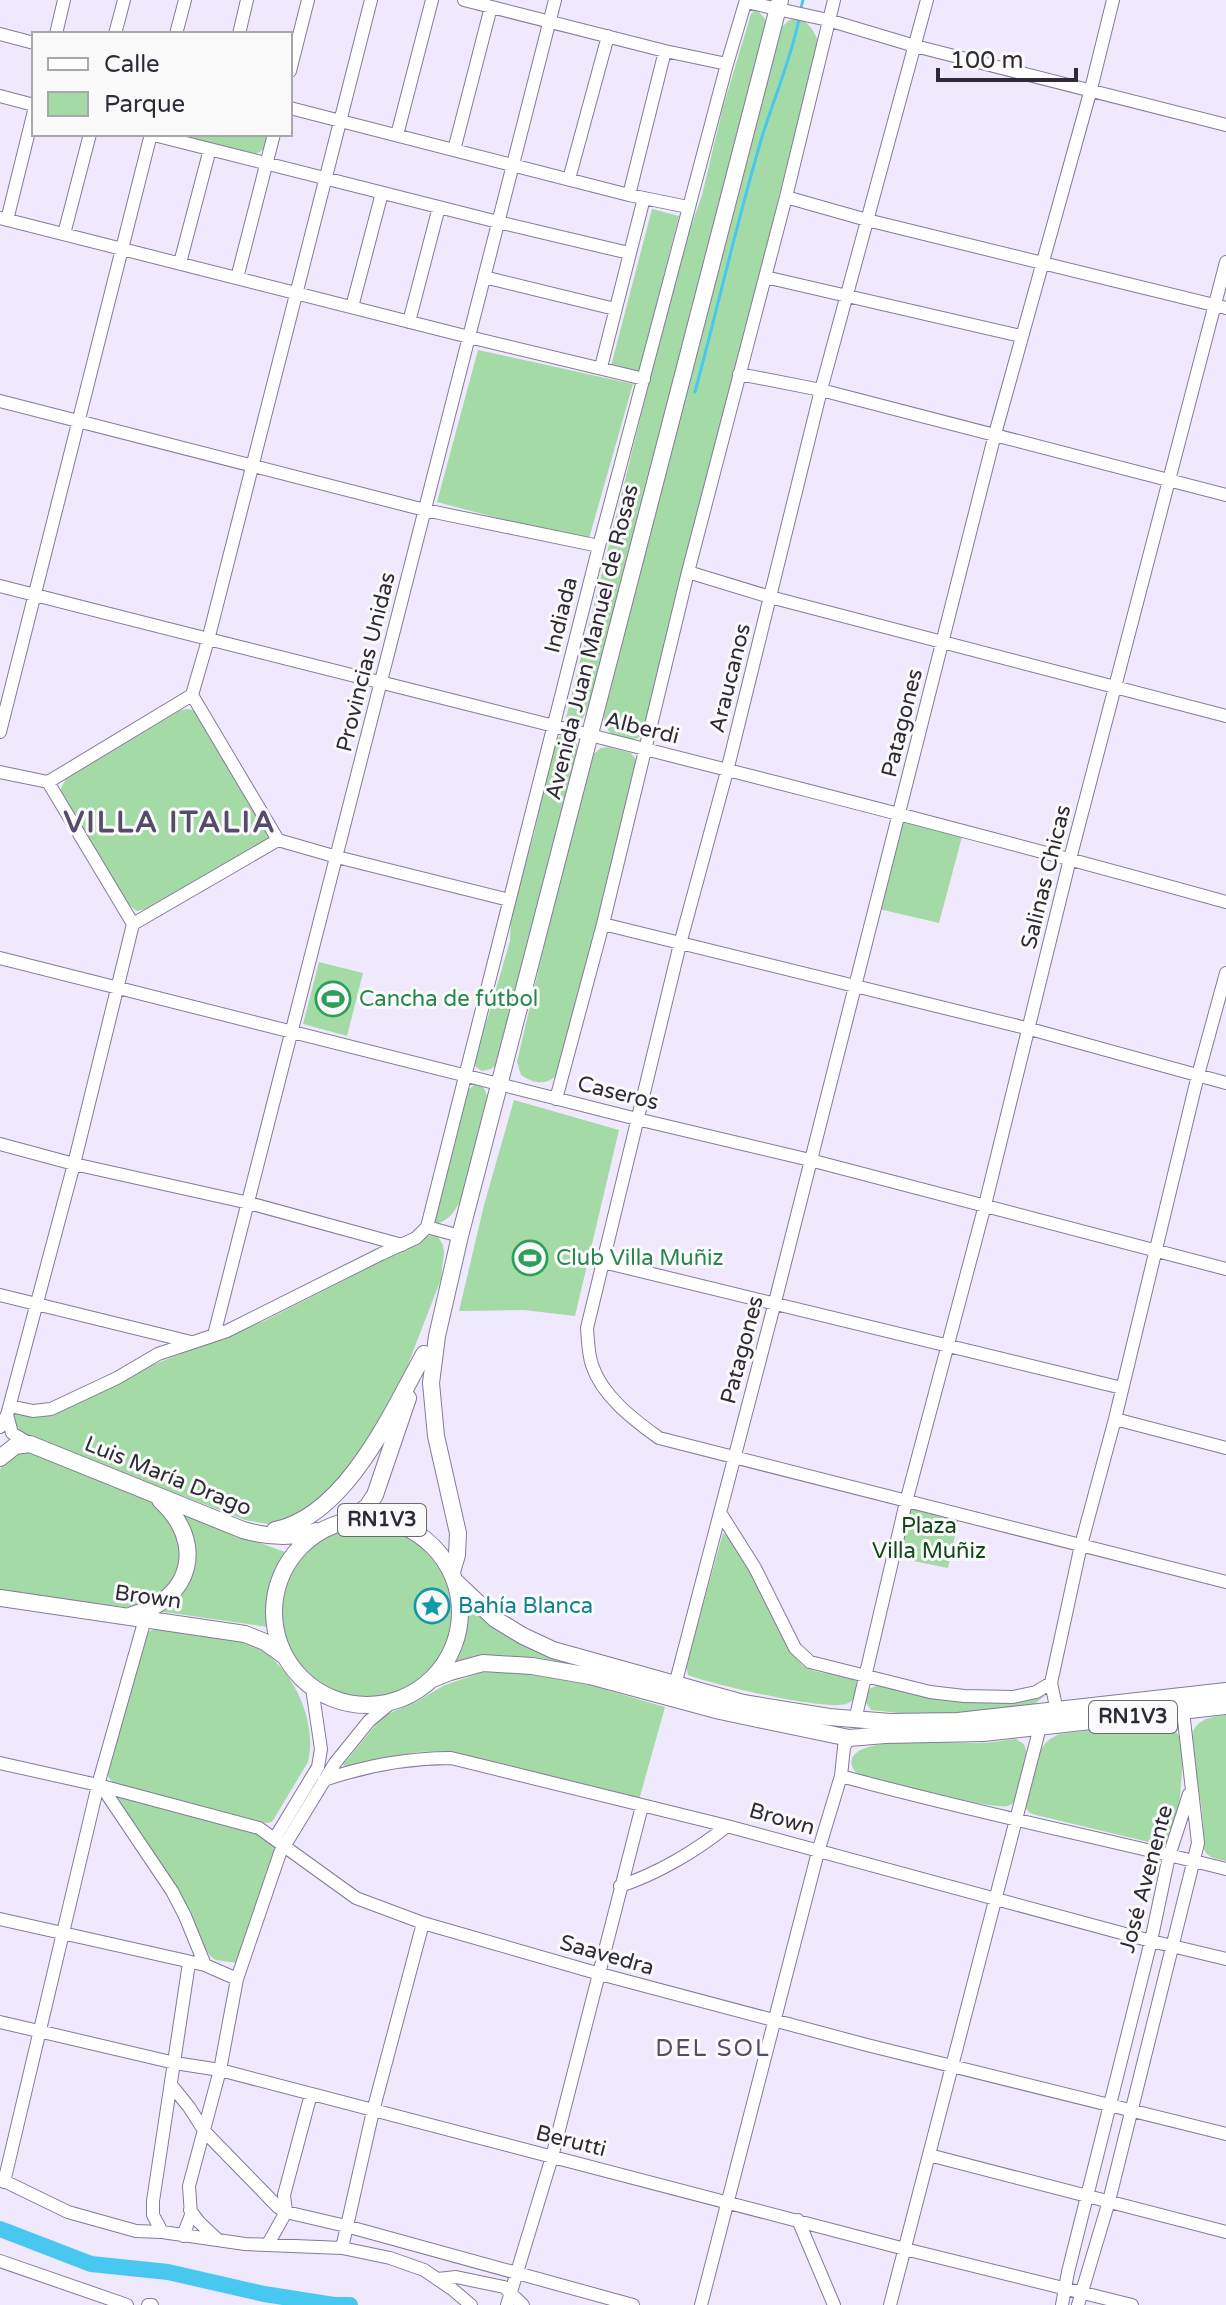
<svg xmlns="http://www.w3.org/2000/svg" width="1226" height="2305" font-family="'Varela Round',sans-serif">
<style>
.green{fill:#a3daa6}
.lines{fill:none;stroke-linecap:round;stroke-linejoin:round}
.stream{stroke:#48c7f1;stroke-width:3}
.river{stroke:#48c7f1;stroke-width:16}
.minor-casing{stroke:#847a99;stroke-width:14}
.major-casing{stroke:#847a99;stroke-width:18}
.minor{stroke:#fff;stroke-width:12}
.major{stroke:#fff;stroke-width:16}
.labels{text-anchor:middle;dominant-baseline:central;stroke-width:6;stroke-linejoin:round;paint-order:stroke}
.shield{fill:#fafafa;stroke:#6b6872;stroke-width:2}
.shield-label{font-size:20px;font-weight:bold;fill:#2e2a37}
.street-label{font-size:22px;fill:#2e2a37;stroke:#fafafa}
.leisure-label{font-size:22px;fill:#27864d;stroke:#fafafa;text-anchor:start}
.park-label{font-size:22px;fill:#12471a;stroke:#fafafa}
.culture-label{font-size:22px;fill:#0d838f;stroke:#fafafa;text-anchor:start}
.neighbourhood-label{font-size:24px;letter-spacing:2px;fill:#554c69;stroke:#fafafa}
.district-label{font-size:30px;font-weight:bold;letter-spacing:2px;fill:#554c69;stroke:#fafafa}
</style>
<rect width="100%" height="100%" fill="#f0e9fe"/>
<path class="green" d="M754 11H758L765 19V27L591 701 583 718 571 724 565 722 681 254 702 195 723 107 751 14Z
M795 18C808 21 812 28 818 40L645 733C632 747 601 737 604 715L764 83 782 27 788 21Z
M176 134H268C266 144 265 152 254 154Z
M652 209 679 216 639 373 611 366Z
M478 350 633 384 588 542 437 502Z
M187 709 193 710 198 715 268 834V839L264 844 145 909 137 911 125 902 61 793V788L66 779 181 710Z
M561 735 571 737 579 747 497 1064 491 1069 482 1071 476 1067 473 1061 476 1051 488 1017 510 941 511 912 534 834 554 742Z
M608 747 631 753 639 764 556 1076C545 1086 533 1083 521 1075L517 1062 573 822 592 755 601 748Z
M902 819 963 833 939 923 879 909Z
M319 962 363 973 347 1036 303 1024Z
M477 1083C483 1086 486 1090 487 1097 488 1105 483 1113 481 1121 474 1145 470 1185 458 1205 453 1214 446 1222 435 1224L433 1223 465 1092Z
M514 1100 619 1130 575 1316 524 1310 459 1311 484 1205Z
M437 1235 443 1245 444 1252 441 1279 397 1393 382 1424 319 1504 274 1525 245 1520 43 1442 23 1433 12 1422 13 1414 15 1412 31 1415 143 1365 150 1366 264 1321 410 1247 427 1236Z
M23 1452H29L155 1503 178 1528 182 1567 163 1596 133 1608 0 1592V1470C3 1459 13 1455 23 1452Z
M910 1508 958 1521 948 1568 898 1558Z
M181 1514 285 1552 286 1556C273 1579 264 1600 268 1627L157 1611 178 1592Z
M281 1611a87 87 0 1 1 174 0a87 87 0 1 1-174 0Z
M723 1533 731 1538 761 1590 795 1655 802 1665 814 1671 854 1679 858 1684C857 1693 855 1701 846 1704 826 1711 710 1684 688 1675L686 1666Z
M465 1600C485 1627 510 1639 540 1652L875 1730 795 1721 588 1671 449 1666 462 1641Z
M155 1629C183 1631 214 1633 241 1641 287 1653 319 1717 308 1762L272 1822 266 1823 113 1783 107 1775 145 1633Z
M489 1670 566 1678 665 1707 639 1800 531 1771 456 1753 438 1751 418 1752 347 1767 343 1765 383 1716 416 1702 445 1685Z
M877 1685 1008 1701 1034 1699 1046 1695 1033 1705 969 1713 917 1715 871 1710 865 1701 866 1691Z
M1226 1715V1861C1217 1859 1207 1858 1204 1849L1202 1811 1191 1738C1195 1719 1209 1717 1226 1715Z
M1161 1722 1173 1726 1184 1745 1180 1797 1171 1837 1169 1842 1161 1845 1036 1815 1030 1813 1025 1807C1031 1782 1032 1743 1060 1734Z
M1016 1739 1024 1744 1027 1753 1016 1797C1013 1803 1014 1803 1008 1806 994 1810 893 1783 872 1779 863 1776 855 1775 852 1766 842 1732 960 1744 978 1743 991 1743 1004 1740 1016 1739Z
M117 1796 253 1832 278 1848 266 1872 242 1958 237 1963 216 1960 210 1956Z"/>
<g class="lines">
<path class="stream" d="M800 12 803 0
M695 392C718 307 737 221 762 137 774 98 791 59 799 19"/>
<path class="river" d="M0 2229 91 2264 168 2272 264 2294 334 2305H350"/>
<g class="minor-casing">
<path id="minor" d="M464 0 665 51 727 64
M927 0 821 390 727 771 680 944 587 1328C588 1340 588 1353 592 1365 602 1396 634 1420 659 1438L1226 1582
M746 2 828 20 915 46 1226 125
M0 34 34 43
M56 34 64 0
M115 34 124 0
M176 34 185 0
M239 34 247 0
M290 71 308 0
M0 96 34 105
M290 108 629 195 688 207
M150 134 498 222 629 253
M397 135 432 0
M454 150 491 7
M569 179 608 36
M629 195 665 51
M786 197 867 220 1226 308
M0 218 469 337 644 379
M7 220 34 111
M64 234 90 134
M180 263 210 149
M484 277 615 309
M765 277 1021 336
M237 278 274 134
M352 307 382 193
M409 322 439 207
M601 367 644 198
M739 374 821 390 1226 495
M0 401 425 510 599 546
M688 572 770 597 1226 716
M0 586C409 691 819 789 1226 902
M192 695 208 640 371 0
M192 695 278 840 337 857 509 900
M0 732 151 134
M0 772 48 782 192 695
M48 782 133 924
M133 924 278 840
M603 924 1030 1029 1226 1083
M0 958 637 1119 810 1160 1226 1269
M556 1099 603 924 688 572 786 197 834 0
M0 1144 74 1164 249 1203 402 1245
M427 1227 460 1236
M603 1262 1122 1388
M0 1295 191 1342
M214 1335 555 0
M10 1406 33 1411 51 1409 117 1378 158 1354 227 1331 381 1254 416 1238 427 1227 599 546 727 64 746 0
M7 1415 12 1433 30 1444
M1115 1419 1226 1448
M0 1427 7 1415 74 1164 133 924
M721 1514 755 1568 795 1648 810 1662 930 1692 964 1696 1013 1697 1036 1692 1051 1683
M675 1685 775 1302 995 434 1091 89 1113 0
M1057 1711 1051 1683 1081 1545 1115 1419 1198 1075 1226 973
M855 1720 906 1502 985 1205 1070 859 1226 262
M0 1763 98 1785 259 1828 356 1898 423 1923 600 1974 867 2045 1226 2134
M841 1776C968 1811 1098 1837 1226 1869
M324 1780C365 1766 408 1758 451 1758L727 1826 1151 1941 1226 1959
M102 1787 172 1891 185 1916 205 1965
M275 1838 318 1767 321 1749 312 1688
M620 1886C657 1874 696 1851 727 1826
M0 1919 205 1965 237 1979
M0 2022 175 2063 220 2070 905 2249 1132 2305
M172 2086 189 2107 205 2132 278 2207 286 2212 346 2226 633 2305
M929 2155 1226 2232
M0 2179 68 2212 136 2231 162 2232 245 2244 342 2248 390 2258 424 2270 452 2289 471 2305
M4 2182 98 1785 145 1619
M190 2210 199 2222 218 2240
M798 2220 834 2305
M162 2232 153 2215V2201L189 1963
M183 2236 191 2215 189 2186 220 2070 237 1979 280 1853 335 1763 369 1721 393 1701
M268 2244 286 2212 284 2195 311 2094
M342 2248 373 2111 423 1923
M0 2261 127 2305
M438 2279 456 2277 504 2287 523 2305
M148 2305H152
M507 2305 552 2157 642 1806
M701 2305 818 1852 841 1776 844 1747 849 1738
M890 2305 1040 1727
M1062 2305 1068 2272 1151 1941 1169 1856 1189 1794
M1078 2305 1109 2201 1198 1843 1183 1711"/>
</g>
<g class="major-casing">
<path id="major" d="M0 1458 15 1446 30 1444 243 1530C268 1537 291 1539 316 1531
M350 1518 367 1507 375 1495 408 1398
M274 1612a93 93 0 1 1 186 0a93 93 0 1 1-186 0Z
M275 1530C346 1516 392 1412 424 1354
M452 1572 457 1555 458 1533 436 1436 431 1383 437 1336 460 1236 780 0
M456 1582 495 1619 523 1636 553 1650 743 1703 829 1717 890 1722 958 1721 1226 1691
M0 1598 245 1634 265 1642 283 1655
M132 1615C193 1599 206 1542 160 1500
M430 1680 450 1672 483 1663 532 1666 590 1676 720 1711 849 1738 885 1735 983 1733 1226 1706"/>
</g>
<use href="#minor" class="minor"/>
<use href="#major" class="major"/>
</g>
<defs>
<g id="stadium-ring" transform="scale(1.8)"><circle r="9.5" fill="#fafafa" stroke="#2e9e5b" stroke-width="1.5"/><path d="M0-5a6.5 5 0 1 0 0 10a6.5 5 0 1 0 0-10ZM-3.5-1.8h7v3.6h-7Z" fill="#2e9e5b"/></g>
<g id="sight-ring" transform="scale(1.8)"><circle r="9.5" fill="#fafafa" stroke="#0f9aa8" stroke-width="1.5"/><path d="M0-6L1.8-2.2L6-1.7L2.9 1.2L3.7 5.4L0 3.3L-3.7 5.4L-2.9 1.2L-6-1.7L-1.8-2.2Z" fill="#0f9aa8"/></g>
</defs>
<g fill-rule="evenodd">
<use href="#stadium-ring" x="333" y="999"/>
<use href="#stadium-ring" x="530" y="1258"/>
<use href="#sight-ring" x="432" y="1606"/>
</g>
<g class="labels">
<g class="shield">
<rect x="338" y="1504" width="88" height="32" rx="6"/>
<rect x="1089" y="1701" width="88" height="32" rx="6"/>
</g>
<g class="shield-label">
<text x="382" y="1520">RN1V3</text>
<text x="1133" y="1717">RN1V3</text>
</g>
<g class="street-label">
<text transform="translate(561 615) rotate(-76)">Indiada</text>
<text transform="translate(592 642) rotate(-76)">Avenida Juan Manuel de Rosas</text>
<text transform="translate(366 662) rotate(-76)">Provincias Unidas</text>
<text transform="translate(730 678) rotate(-76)">Araucanos</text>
<text transform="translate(902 723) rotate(-76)">Patagones</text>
<text transform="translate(642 728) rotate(14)">Alberdi</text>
<text transform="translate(1046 877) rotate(-76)">Salinas Chicas</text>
<text transform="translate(618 1093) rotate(14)">Caseros</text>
<text transform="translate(742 1350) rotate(-75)">Patagones</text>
<text transform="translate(168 1476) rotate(22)">Luis María Drago</text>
<text transform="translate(148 1597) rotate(8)">Brown</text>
<text transform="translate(782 1819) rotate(16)">Brown</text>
<text transform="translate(1146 1879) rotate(-75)">José Avenente</text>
<text transform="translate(607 1955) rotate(16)">Saavedra</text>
<text transform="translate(571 2141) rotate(14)">Berutti</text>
</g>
<g class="leisure-label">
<text x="359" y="999">Cancha de fútbol</text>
<text x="556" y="1258">Club Villa Muñiz</text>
</g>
<g class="park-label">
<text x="929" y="1526">Plaza<tspan x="929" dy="25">Villa Muñiz</tspan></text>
</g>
<g class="culture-label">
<text x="458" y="1606">Bahía Blanca</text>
</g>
<g class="neighbourhood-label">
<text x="713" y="2048">DEL SOL</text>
</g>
<g class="district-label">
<text x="170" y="822">VILLA ITALIA</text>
</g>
</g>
<rect x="32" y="32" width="260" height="104" fill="#fafafa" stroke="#a8a7ac" stroke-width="2"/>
<rect x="48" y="58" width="40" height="12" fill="#ffffff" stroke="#a8a7ac" stroke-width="2"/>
<text x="104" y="72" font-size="24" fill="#2e2a37">Calle</text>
<rect x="48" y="92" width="40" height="24" fill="#a3daa6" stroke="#a8a7ac" stroke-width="2"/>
<text x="104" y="112" font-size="24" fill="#2e2a37">Parque</text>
<path d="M938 68v12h138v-12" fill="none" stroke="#2e2a37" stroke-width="4"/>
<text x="950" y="68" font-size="24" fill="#2e2a37" stroke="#fafafa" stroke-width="6" paint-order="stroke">100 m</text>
</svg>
